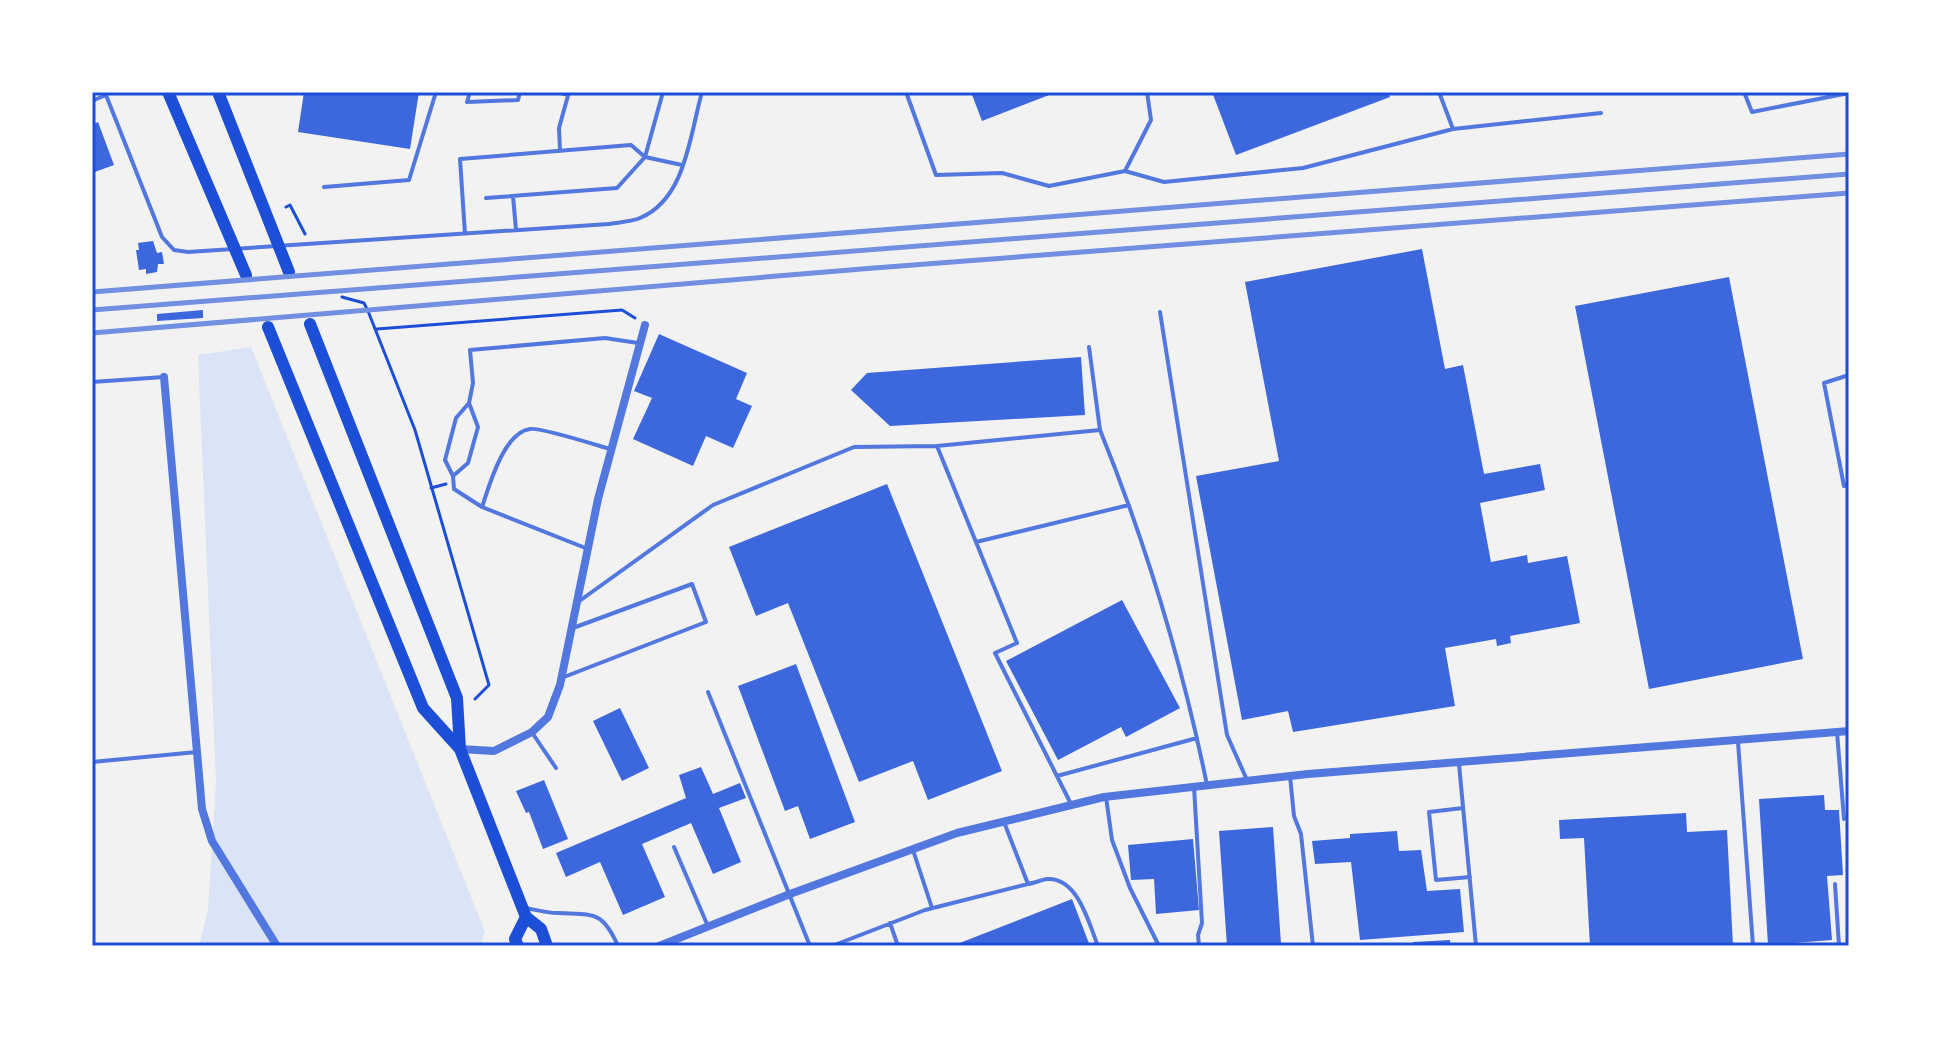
<svg xmlns="http://www.w3.org/2000/svg" width="1941" height="1038" font-family="'Alegreya Sans',sans-serif">
<style>
.green{fill:#dbe4f7}
.building{fill:#3d67dc}
.lines{fill:none;stroke-linecap:round;stroke-linejoin:round}
.path{stroke:#1d4ed8;stroke-width:3}
.service{stroke:#5277de;stroke-width:4}
.minor{stroke:#5277de;stroke-width:8}
.secondary{stroke:#1d4ed8;stroke-width:12}
.rail{stroke:#7290e2;stroke-width:5}
.neatline{fill:none;stroke:#1d4ed8;stroke-width:3}
</style>
<rect width="100%" height="100%" fill="#f2f2f2"/>
<path class="green" d="M251 347 485 932 480 946H199L208 910 216 783 198 355Z"/>
<path class="building" d="M304 92H419L410 149 298 132Z
M971 92H1057L982 121Z
M1212 92H1388L1390 97 1236 155Z
M98 122 114 165 92 173V125Z
M153 241 157 253 162 252 164 264H158L157 272 146 274V269L139 270 136 250H139L138 243Z
M1422 249 1445 369 1463 365 1484 474 1540 464 1545 490 1480 503 1491 562 1527 555 1528 563 1567 556 1580 623 1510 636 1511 643 1497 646 1496 639 1445 648 1455 706 1293 732 1288 711 1242 720 1196 476 1279 461 1245 282Z
M1729 277 1803 659 1649 689 1575 306Z
M203 310V318L157 321V314Z
M659 334 747 373 736 399 752 406 733 448 706 436 693 466 633 439 652 398 634 391Z
M1081 357 1085 415 890 426 851 390 867 373Z
M887 484 1002 771 928 800 913 761 859 782 788 603 756 616 729 547Z
M1122 600 1180 708 1126 737 1121 727 1058 760 1006 661Z
M796 664 855 822 810 839 798 806 785 811 738 686Z
M620 708 649 768 622 781 593 721Z
M701 767 713 794 740 783 746 798 719 808 741 862 713 874 691 823 642 844 665 897 623 915 600 862 566 877 556 853 686 798 679 775Z
M544 780 568 839 543 849 529 812 526 813 516 791Z
M1824 795 1825 810H1839L1843 875 1827 876 1832 940 1768 945 1759 799Z
M1686 813 1687 832 1727 830 1733 946H1590L1584 838 1560 839 1559 820Z
M1273 827 1281 944 1227 946 1219 831Z
M1397 831 1399 851 1421 850 1427 891 1460 889 1464 932 1360 940 1351 862 1315 864 1312 841 1350 838V834Z
M1193 839 1199 910 1156 914 1154 879 1131 880 1128 845Z
M1072 899 1090 946H952Z
M1450 940V946H1413V942Z"/>
<g class="lines">
<path class="path" d="M286 207 290 205 305 234
M342 297 364 303 368 311 415 430 489 685 475 699
M377 329 622 310 635 318
M431 488 446 484"/>
<path class="service" d="M470 92 467 102 518 100 520 92
M558 92 568 95
M906 92 936 175 1002 173 1049 186 1125 171 1151 120 1147 92
M1744 92 1752 112 1849 93
M92 101 106 95 162 237 174 250 188 252 609 224C619 222 631 222 640 218 686 199 690 134 702 92
M1453 129 1601 113
M560 150 559 128 569 92
M1125 171 1164 182 1303 168 1453 129 1439 92
M324 187 409 180 436 92
M513 196 516 230
M486 198 617 188 645 157 663 92
M465 234 460 159 631 145 645 157 682 165
M1160 312 1227 735 1247 780
M1089 347 1100 430
M1849 375 1824 383 1844 486 1849 485
M92 382 164 377
M453 476 445 460 456 418 469 403
M482 507C489 486 504 432 530 429 540 427 596 445 610 449
M976 542 1129 505
M588 549 482 507 454 489 453 476 468 463 478 427 469 403 473 383 470 350 605 338 638 343
M578 602 713 505 854 447 937 446
M564 677 706 622 692 584 573 628
M708 692 810 946
M1837 732 1844 819
M533 734 556 768
M1738 742 1753 946
M92 762 197 752
M1459 764 1476 946
M1057 776 1197 738
M1290 776 1294 816 1301 834 1313 946
M1194 787 1202 923 1198 935 1199 946
M1106 797 1112 840 1130 888 1159 946
M1071 804 995 653 1017 643 937 446 1100 430C1147 546 1182 663 1207 785
M1463 808 1429 812 1436 880 1470 877
M674 847 707 924
M913 850 932 908
M1028 884C1034 883 1041 880 1047 879 1078 877 1089 924 1098 946
M1835 884 1839 946
M526 908C536 910 547 913 558 913 593 915 602 910 618 946
M890 923 898 946
M832 946 925 910 1028 884 1004 822"/>
<path class="minor" d="M164 377 202 809 212 841 277 946
M460 749 494 751 532 732 548 717 560 685 598 499 645 325
M659 946 790 894 957 833 1104 797 1308 774 1849 731"/>
<path class="secondary" d="M168 92 246 275
M218 92 289 272
M310 324 457 698 460 749 526 917 541 929 547 946
M268 327 423 708 460 749
M518 946 515 939 526 917"/>
<path class="rail" d="M92 292 1849 154
M92 310 1849 174
M92 333 874 268 1849 193"/>
</g>
<rect width="1941" height="1038" fill="none" stroke="#ffffff" stroke-width="188"/>
<rect x="94" y="94" width="1753" height="850" class="neatline"/>
</svg>
